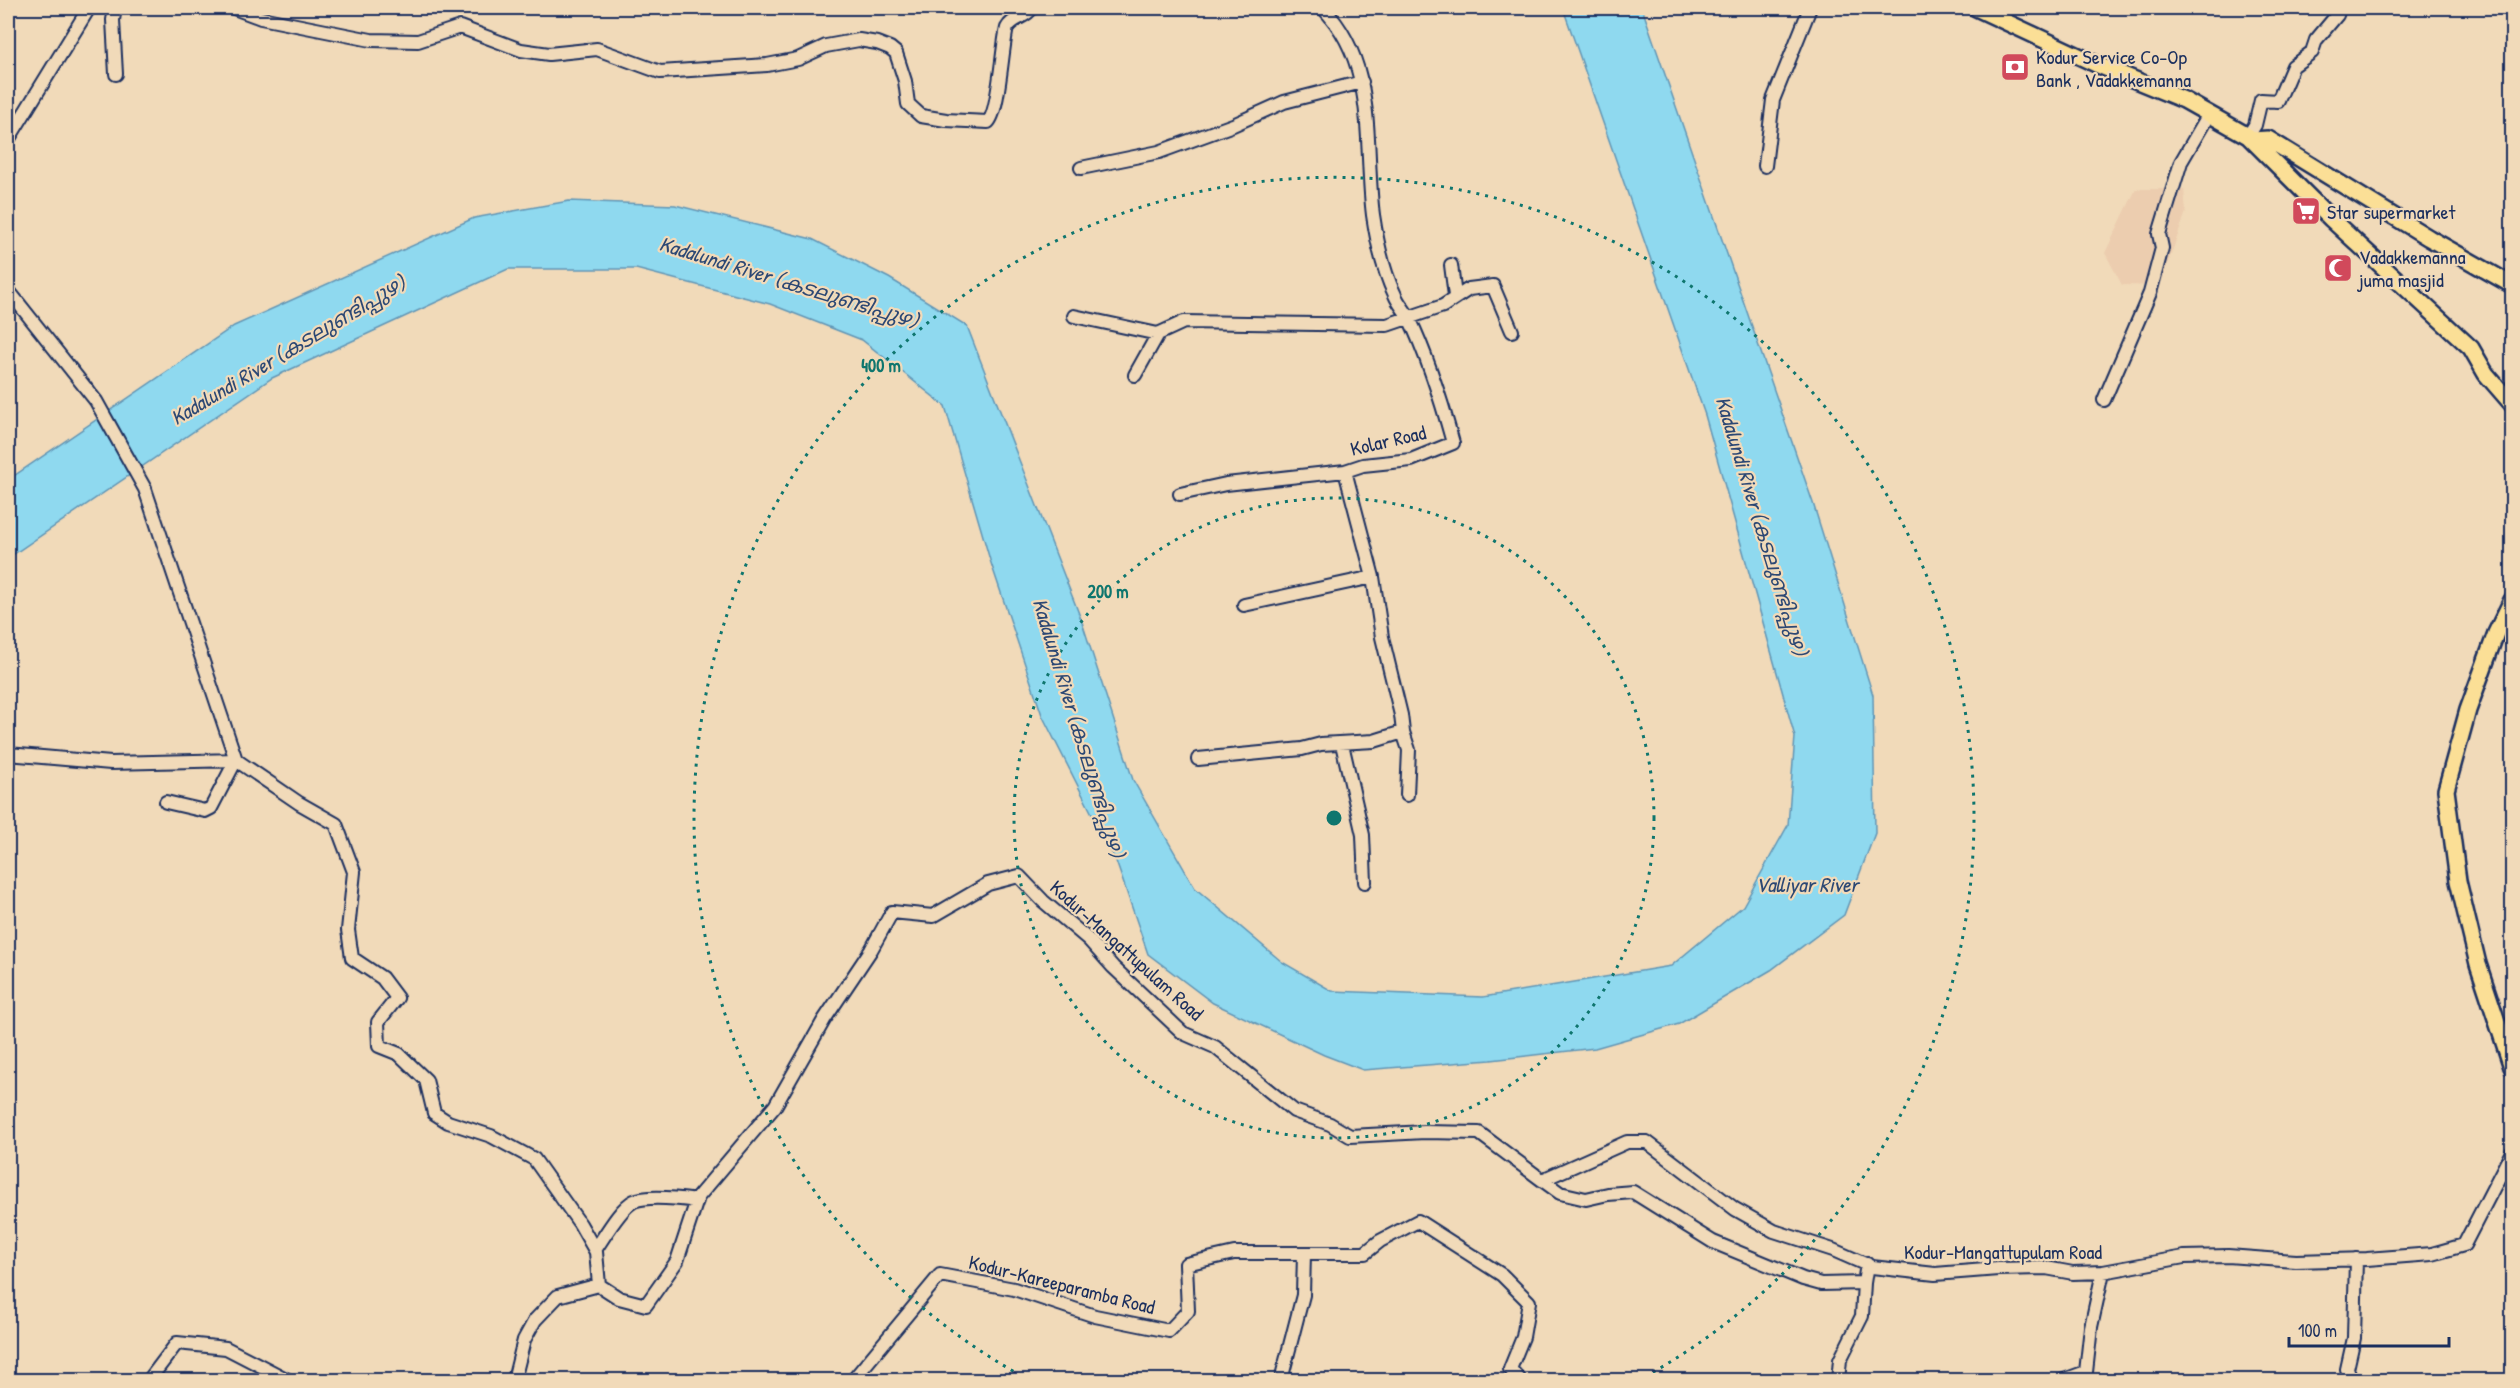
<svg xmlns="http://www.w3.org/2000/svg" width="2520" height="1388" font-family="'Patrick Hand','Noto Sans Malayalam',sans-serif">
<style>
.built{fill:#eccdaf}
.water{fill:#8fd9ef;stroke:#6195b5;stroke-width:1.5}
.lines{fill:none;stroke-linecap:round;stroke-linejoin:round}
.minor-casing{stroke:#1b2f5e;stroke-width:16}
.major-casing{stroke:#1b2f5e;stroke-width:20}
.minor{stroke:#f1dab9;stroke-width:12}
.major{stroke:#fbdf96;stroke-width:15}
.ring{fill:none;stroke:#0f766e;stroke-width:3;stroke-dasharray:3 6}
.labels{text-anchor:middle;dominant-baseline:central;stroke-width:4.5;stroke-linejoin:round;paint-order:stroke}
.poi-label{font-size:20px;fill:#1b2f5e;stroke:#f1dab9;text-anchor:start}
.street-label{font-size:20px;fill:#1b2f5e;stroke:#f1dab9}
.water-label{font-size:21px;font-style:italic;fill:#2c4874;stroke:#f1dab9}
.centre{fill:#0f766e;stroke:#f1dab9;stroke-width:3}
.ring-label{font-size:18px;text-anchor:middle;font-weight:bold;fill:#0f766e;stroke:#f1dab9;stroke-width:4.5;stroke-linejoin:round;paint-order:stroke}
</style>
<rect width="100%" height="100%" fill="#f1dab9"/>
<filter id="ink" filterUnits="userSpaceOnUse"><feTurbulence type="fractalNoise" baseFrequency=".0167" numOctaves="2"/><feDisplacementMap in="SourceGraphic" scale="12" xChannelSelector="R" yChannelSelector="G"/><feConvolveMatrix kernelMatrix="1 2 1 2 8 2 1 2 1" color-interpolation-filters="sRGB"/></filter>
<g filter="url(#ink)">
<path class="built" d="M2136 189H2184L2186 212 2160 286 2122 285 2105 253Z"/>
<path class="water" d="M1563 8H1642L1813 503 1873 695 1875 833 1844 915 1771 970 1679 1024 1595 1048 1491 1060 1363 1070 1324 1055 1213 1003 1148 954 1116 861 1042 715 990 560 945 406 862 340 770 304 636 269H508L272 378 8 558V480L234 326 474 218 569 201 675 205 812 239 889 278 967 326 1081 619 1133 780 1195 888 1282 962 1332 991 1483 997 1671 966 1743 906 1788 825 1795 737 1705 415Z"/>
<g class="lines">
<g class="minor-casing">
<path id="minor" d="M115 8 113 20 116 74
M234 8 261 18 371 40 418 41 460 27 521 50 549 54 597 49 660 72 767 65 798 59 826 46 859 40 877 43 890 48 896 53 905 81 908 104 921 116 946 120 988 122C999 112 1002 47 1007 28 1013 17 1026 18 1032 8
M2248 136 2255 125 2261 100 2278 101 2293 66 2312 52 2316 40 2337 15 2339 8
M8 140 89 8
M1765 166 1773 100 1810 8
M1081 168 1159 152 1233 125 1284 102 1362 82
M1451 265 1455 296
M8 290 96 401 145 489 236 760 299 803 336 824 354 872 348 930 352 958 382 978 397 998 378 1022 379 1046 399 1054 426 1080 434 1113 448 1122 491 1136 534 1159 580 1224 596 1252 599 1285
M1074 316 1158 334
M1135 375 1158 334 1184 322 1387 325 1443 306 1469 289 1493 286 1512 331
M2104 400 2150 293 2162 248 2159 234 2181 162 2209 114
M1180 494 1226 484 1345 471
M1244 605 1373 577
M1403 732 1409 750 1407 795
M1342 744 1363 835 1365 882
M8 754 111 763 236 760
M1198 759 1302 749 1321 744 1374 741 1403 732 1401 715 1382 637 1373 577 1345 471 1363 465 1411 460 1453 443C1442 403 1427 355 1409 318 1405 310 1398 303 1395 295 1383 271 1377 242 1373 215 1364 144 1378 65 1323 8
M166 802 205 811 211 808 236 760
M1542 1180 1560 1193 1586 1199 1608 1194 1633 1192 1713 1242 1803 1279 1821 1284 1864 1283 1867 1264
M595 1250C604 1237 621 1207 634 1201 648 1195 682 1199 697 1201
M599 1285 619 1298 646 1305 677 1261 698 1197 775 1106 824 1020 871 950 892 912 933 916 988 884 1019 876 1043 901 1089 940 1113 967 1183 1033 1215 1047 1294 1111 1330 1124 1350 1136 1425 1132 1479 1133 1542 1180 1627 1142H1647L1735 1209 1774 1231 1833 1250 1872 1267 1935 1274 1998 1269 2046 1268 2073 1273 2103 1272 2184 1257 2228 1256 2296 1261 2367 1259 2432 1254 2464 1245 2512 1152
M149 1380 177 1343 226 1348 288 1380
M514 1380 524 1340 535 1320 558 1296 599 1285
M853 1380 940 1275 1014 1289 1095 1316 1169 1331 1188 1311 1186 1264 1234 1253H1365L1380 1241 1418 1221 1502 1275 1529 1302 1523 1337 1510 1369 1520 1380
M1281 1380 1303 1295 1304 1253
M1838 1380 1840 1360 1862 1316 1864 1283
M2064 1380 2086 1372 2091 1327 2103 1272
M2351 1380 2347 1369 2354 1338 2356 1259"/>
</g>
<g class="major-casing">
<path id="major" d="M1976 8 2096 64 2184 100 2248 136 2331 219 2471 348 2486 374 2512 404
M2252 140 2268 139 2429 238 2512 285
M2512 600 2496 633 2468 710 2446 790 2458 881 2478 964 2512 1067"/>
</g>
<use href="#minor" class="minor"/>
<use href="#major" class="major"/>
</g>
</g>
<g class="ring">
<circle cx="1334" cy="818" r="320"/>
<path d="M1029 1380A640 640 0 1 1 1639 1380"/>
</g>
<defs>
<g id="bank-square" transform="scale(1.5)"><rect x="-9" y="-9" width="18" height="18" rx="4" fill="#d1495b" stroke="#f1dab9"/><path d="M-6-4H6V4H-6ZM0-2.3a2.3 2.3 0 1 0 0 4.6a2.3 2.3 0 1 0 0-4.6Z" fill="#fff"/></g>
<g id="supermarket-square" transform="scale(1.5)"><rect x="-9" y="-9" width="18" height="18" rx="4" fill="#d1495b" stroke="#f1dab9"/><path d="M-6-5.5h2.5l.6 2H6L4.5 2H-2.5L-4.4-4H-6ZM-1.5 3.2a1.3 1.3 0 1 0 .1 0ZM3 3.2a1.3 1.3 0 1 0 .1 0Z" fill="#fff"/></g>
<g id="mosque-square" transform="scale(1.5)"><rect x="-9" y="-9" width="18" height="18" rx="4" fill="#d1495b" stroke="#f1dab9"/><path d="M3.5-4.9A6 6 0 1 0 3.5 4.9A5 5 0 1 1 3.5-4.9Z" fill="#fff"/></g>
</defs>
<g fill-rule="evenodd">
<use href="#bank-square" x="2015" y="67"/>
<use href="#supermarket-square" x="2306" y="211"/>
<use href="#mosque-square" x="2338" y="268"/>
</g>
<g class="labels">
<g class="poi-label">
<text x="2036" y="56">Kodur Service Co-Op<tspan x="2036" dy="23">Bank , Vadakkemanna</tspan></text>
<text x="2327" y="211">Star supermarket</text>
<text x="2359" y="256">Vadakkemanna<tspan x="2359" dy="23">juma masjid</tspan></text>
</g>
<g class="street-label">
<text transform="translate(1388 440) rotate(-13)">Kolar Road</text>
<text transform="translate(1127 950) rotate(42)">Kodur-Mangattupulam Road</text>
<text x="2003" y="1251">Kodur-Mangattupulam Road</text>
<text transform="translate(1062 1284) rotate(14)">Kodur-Kareeparamba Road</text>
</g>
<g class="water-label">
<text transform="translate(789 282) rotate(17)">Kadalundi River (കടലുണ്ടിപ്പുഴ)</text>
<text transform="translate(288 350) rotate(-31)">Kadalundi River (കടലുണ്ടിപ്പുഴ)</text>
<text transform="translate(1762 526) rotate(73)">Kadalundi River (കടലുണ്ടിപ്പുഴ)</text>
<text transform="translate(1079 728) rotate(73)">Kadalundi River (കടലുണ്ടിപ്പുഴ)</text>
<text x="1807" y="884">Valliyar River</text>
</g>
</g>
<circle cx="1334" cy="818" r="9" class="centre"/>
<g class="ring-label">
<text x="881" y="372">400 m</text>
<text x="1108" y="598">200 m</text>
</g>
<rect width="2520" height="1388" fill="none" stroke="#f1dab9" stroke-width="30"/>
<rect x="15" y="15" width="2490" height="1358" fill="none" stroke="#1b2f5e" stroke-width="2" filter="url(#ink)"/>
<path d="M2289 1337v9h160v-9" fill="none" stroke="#1b2f5e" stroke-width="3"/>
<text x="2298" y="1337" font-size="18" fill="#1b2f5e" stroke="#f1dab9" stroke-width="4.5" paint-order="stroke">100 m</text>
</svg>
